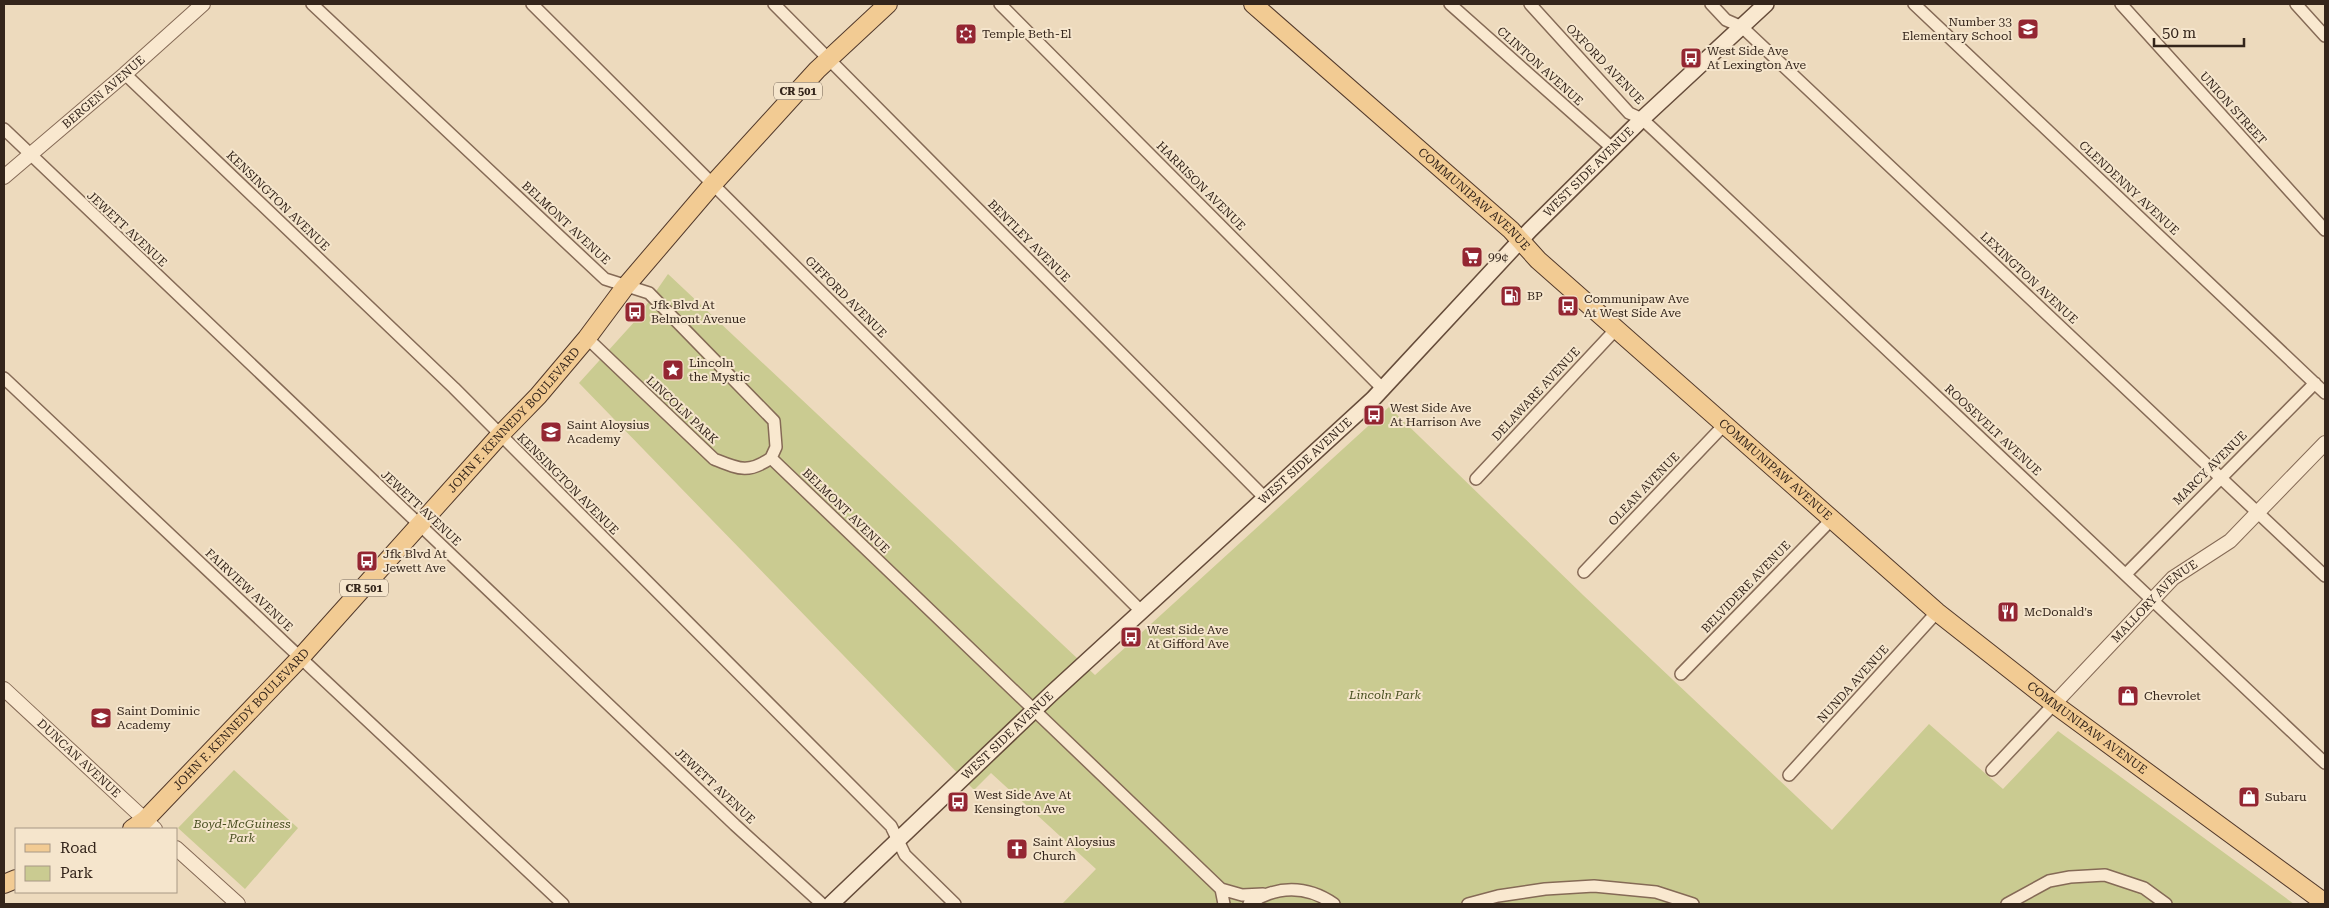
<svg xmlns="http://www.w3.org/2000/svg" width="2329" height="908" font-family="'Roboto Serif',serif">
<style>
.green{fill:#cacb91}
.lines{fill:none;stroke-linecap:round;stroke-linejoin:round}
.minor-casing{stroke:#856a56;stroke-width:14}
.tertiary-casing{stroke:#856a56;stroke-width:16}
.secondary-casing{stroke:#664c3a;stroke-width:18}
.primary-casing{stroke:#52392b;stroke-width:20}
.minor{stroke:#f9e8cf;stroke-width:11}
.tertiary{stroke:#f9e8cf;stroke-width:14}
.secondary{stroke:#f9e8cf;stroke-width:15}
.primary{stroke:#f2cb93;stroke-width:18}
.labels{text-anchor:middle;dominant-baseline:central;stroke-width:4;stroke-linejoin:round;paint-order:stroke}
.shield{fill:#f5e5cc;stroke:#6e5f50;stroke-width:1}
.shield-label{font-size:11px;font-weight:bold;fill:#34251b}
.poi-label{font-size:12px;fill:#34251b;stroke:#f5e5cc;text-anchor:start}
.street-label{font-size:12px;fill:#34251b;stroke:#f5e5cc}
.park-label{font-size:12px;font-style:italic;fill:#495021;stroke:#f5e5cc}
</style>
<rect width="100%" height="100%" fill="#eddabd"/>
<path class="green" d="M668 274 1095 675 1389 407 1583 595 1832 830 1929 724 2003 789 2058 731 2294 904H1062L1096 869 991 773 974 790 579 383 636 320Z
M234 770 298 828 245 889 178 828Z"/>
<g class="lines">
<g class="minor-casing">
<path id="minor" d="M312 4 605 279 649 293 774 421 776 447 771 458
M532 4 1141 611
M774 4 1265 498
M1000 4 1382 388
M1450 4 1612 148
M1530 4 1629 113 1642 119 1654 130 2325 763
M1711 4 1726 20 1742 27 2325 576
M1914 4 2325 393
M2121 4 2325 230
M2296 4 2325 36
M125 74 454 388 891 826 905 855 955 904
M4 129 735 825 822 904
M587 338 714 459C739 469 748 474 771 458
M4 378C190 553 376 730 563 904
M771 458 1221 889 1224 904
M1476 479 1617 328
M1584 572 1725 424
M2126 574 2315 383
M1681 674 1832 519
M1992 770 2054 704
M1789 775 1937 612
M1221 889 1242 895 1263 894
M1249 904C1276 885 1307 885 1334 904
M1468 904 1498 896 1545 889 1594 886 1656 892 1693 904
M2007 904 2049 881 2070 877 2105 875 2144 888 2166 904"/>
</g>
<g class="tertiary-casing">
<g id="tertiary">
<path id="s1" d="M4 177 125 74 203 4"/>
<path id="s2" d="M4 689 155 829"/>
<path id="s3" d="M2054 704 2173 578 2230 541 2325 443"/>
<path d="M176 848 238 904"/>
</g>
</g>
<g class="secondary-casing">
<g id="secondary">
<path id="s4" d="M831 904 1051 694 1373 399 1530 230 1642 119 1766 4"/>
</g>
</g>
<g class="primary-casing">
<g id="primary">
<path id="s5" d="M1253 4 1511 230 1538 260 1937 612 2054 704 2325 903"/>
<path id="s6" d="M132 829 145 820 301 657 500 435 538 396 587 338 625 287 713 184 817 70 888 4"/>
<path d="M4 884 16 879"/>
</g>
</g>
<use href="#minor" class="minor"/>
<use href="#tertiary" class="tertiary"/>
<use href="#secondary" class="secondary"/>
<use href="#primary" class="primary"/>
</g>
<defs>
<g id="school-square" transform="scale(1.125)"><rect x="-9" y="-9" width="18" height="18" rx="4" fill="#942632" stroke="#f5e5cc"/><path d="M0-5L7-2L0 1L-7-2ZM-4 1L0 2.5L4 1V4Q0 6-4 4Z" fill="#fff"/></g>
<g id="synagogue-square" transform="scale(1.125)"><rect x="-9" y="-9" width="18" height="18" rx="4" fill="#942632" stroke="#f5e5cc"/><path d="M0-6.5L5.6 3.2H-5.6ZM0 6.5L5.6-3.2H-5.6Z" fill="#fff"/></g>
<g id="bus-square" transform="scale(1.125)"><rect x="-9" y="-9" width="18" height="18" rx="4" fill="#942632" stroke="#f5e5cc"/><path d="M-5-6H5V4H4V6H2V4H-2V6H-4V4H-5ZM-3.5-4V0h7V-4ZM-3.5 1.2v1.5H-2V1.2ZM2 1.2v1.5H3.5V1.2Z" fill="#fff"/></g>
<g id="supermarket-square" transform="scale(1.125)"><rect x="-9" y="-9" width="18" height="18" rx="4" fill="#942632" stroke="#f5e5cc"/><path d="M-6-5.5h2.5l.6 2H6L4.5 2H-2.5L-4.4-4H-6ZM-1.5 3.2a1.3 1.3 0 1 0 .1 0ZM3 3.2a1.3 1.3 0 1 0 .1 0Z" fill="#fff"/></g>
<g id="fuel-square" transform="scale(1.125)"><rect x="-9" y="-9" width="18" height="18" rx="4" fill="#942632" stroke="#f5e5cc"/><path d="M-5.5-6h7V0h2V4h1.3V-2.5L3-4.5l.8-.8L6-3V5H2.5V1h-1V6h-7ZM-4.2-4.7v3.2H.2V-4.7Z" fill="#fff"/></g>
<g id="sight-square" transform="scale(1.125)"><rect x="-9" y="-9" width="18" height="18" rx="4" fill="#942632" stroke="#f5e5cc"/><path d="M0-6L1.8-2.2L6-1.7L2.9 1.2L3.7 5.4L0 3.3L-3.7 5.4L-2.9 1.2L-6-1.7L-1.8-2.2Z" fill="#fff"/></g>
<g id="restaurant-square" transform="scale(1.125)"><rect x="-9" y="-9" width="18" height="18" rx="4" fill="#942632" stroke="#f5e5cc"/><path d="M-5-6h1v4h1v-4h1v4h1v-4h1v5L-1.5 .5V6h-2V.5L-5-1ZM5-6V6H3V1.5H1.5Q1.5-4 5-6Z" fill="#fff"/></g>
<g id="shop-square" transform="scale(1.125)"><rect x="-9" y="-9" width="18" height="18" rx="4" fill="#942632" stroke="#f5e5cc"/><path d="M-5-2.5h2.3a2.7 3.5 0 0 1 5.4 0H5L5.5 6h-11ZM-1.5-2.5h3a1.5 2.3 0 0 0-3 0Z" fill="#fff"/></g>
<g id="church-square" transform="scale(1.125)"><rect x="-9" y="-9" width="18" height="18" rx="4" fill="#942632" stroke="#f5e5cc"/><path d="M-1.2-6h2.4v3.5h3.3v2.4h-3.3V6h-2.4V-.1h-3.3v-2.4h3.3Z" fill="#fff"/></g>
</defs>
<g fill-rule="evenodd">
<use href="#school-square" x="2028" y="29"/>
<use href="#synagogue-square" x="966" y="34"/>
<use href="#bus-square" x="1691" y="58"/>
<use href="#supermarket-square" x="1472" y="257"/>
<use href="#fuel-square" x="1511" y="296"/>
<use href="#bus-square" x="1568" y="306"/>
<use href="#bus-square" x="635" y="312"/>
<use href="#sight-square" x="673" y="370"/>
<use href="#bus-square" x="1374" y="415"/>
<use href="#school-square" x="551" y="432"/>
<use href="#bus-square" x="367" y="561"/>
<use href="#restaurant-square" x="2008" y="612"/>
<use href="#bus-square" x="1131" y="637"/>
<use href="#shop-square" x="2128" y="696"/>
<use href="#school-square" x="101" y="718"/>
<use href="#shop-square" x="2249" y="797"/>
<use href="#bus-square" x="958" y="802"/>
<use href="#church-square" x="1017" y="849"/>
</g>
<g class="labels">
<g class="shield">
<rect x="774" y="82.5" width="48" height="17" rx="4"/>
<rect x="340" y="579.5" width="48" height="17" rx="4"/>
</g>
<g class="shield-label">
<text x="798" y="91">CR 501</text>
<text x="364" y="588">CR 501</text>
</g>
<g class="poi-label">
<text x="2012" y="22" text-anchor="end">Number 33<tspan x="2012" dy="14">Elementary School</tspan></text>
<text x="982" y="34">Temple Beth-El</text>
<text x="1707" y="51">West Side Ave<tspan x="1707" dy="14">At Lexington Ave</tspan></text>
<text x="1488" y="257">99¢</text>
<text x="1527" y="296">BP</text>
<text x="1584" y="299">Communipaw Ave<tspan x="1584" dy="14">At West Side Ave</tspan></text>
<text x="651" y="305">Jfk Blvd At<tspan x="651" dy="14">Belmont Avenue</tspan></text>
<text x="689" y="363">Lincoln<tspan x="689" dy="14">the Mystic</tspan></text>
<text x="1390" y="408">West Side Ave<tspan x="1390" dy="14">At Harrison Ave</tspan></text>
<text x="567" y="425">Saint Aloysius<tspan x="567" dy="14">Academy</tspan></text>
<text x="383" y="554">Jfk Blvd At<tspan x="383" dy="14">Jewett Ave</tspan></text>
<text x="2024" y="612">McDonald's</text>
<text x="1147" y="630">West Side Ave<tspan x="1147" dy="14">At Gifford Ave</tspan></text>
<text x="2144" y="696">Chevrolet</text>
<text x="117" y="711">Saint Dominic<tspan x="117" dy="14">Academy</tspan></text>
<text x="974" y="795">West Side Ave At<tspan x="974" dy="14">Kensington Ave</tspan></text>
<text x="2265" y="797">Subaru</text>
<text x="1033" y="842">Saint Aloysius<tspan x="1033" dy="14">Church</tspan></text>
</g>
<g class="street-label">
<text transform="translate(1605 64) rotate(46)">OXFORD AVENUE</text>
<text transform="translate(1540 66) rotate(42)">CLINTON AVENUE</text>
<text stroke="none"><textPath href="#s1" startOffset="131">BERGEN AVENUE</textPath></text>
<text transform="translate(2233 108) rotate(48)">UNION STREET</text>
<text stroke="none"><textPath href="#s4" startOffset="1054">WEST SIDE AVENUE</textPath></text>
<text transform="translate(1201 186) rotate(45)">HARRISON AVENUE</text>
<text transform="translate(2129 188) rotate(43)">CLENDENNY AVENUE</text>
<text stroke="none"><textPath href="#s5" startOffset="295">COMMUNIPAW AVENUE</textPath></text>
<text transform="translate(278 201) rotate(44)">KENSINGTON AVENUE</text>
<text transform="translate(566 223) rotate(43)">BELMONT AVENUE</text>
<text transform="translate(127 229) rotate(43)">JEWETT AVENUE</text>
<text transform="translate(1029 241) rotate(45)">BENTLEY AVENUE</text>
<text transform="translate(2029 278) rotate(43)">LEXINGTON AVENUE</text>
<text transform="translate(846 297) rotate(45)">GIFFORD AVENUE</text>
<text transform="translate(1536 394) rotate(-47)">DELAWARE AVENUE</text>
<text transform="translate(682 410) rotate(43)">LINCOLN PARK</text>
<text stroke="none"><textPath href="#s6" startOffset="560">JOHN F. KENNEDY BOULEVARD</textPath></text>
<text transform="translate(1993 430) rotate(43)">ROOSEVELT AVENUE</text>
<text stroke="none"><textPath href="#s4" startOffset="649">WEST SIDE AVENUE</textPath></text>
<text transform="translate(2210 468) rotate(-45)">MARCY AVENUE</text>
<text stroke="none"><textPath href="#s5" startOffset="700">COMMUNIPAW AVENUE</textPath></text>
<text transform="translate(568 484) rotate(45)">KENSINGTON AVENUE</text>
<text transform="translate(1644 489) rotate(-46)">OLEAN AVENUE</text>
<text transform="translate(421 508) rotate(43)">JEWETT AVENUE</text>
<text transform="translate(846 511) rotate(44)">BELMONT AVENUE</text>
<text transform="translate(1746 587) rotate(-46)">BELVIDERE AVENUE</text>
<text transform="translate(249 590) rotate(43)">FAIRVIEW AVENUE</text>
<text stroke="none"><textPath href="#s3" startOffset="144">MALLORY AVENUE</textPath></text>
<text transform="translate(1853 684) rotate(-48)">NUNDA AVENUE</text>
<text stroke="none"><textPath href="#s6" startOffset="155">JOHN F. KENNEDY BOULEVARD</textPath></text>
<text stroke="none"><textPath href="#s5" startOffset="1105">COMMUNIPAW AVENUE</textPath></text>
<text stroke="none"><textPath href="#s4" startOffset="244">WEST SIDE AVENUE</textPath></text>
<text stroke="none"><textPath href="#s2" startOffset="102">DUNCAN AVENUE</textPath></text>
<text transform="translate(715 786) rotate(43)">JEWETT AVENUE</text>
</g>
<g class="park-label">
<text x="1385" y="695">Lincoln Park</text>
<text x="242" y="824">Boyd-McGuiness<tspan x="242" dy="14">Park</tspan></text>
</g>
</g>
<rect width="2329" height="908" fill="none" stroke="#34251b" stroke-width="10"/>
<rect x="15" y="828" width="162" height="65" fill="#f5e5cc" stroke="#a89885"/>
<rect x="25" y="844" width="25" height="8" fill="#f2cb93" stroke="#a89885"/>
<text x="60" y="853" font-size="15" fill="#34251b">Road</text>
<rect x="25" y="866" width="25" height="15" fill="#cacb91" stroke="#a89885"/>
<text x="60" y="878" font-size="15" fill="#34251b">Park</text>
<path d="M2154 38v8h90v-8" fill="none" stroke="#34251b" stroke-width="2.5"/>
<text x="2162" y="38" font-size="15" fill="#34251b" stroke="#f5e5cc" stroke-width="4" paint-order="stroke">50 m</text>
</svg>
